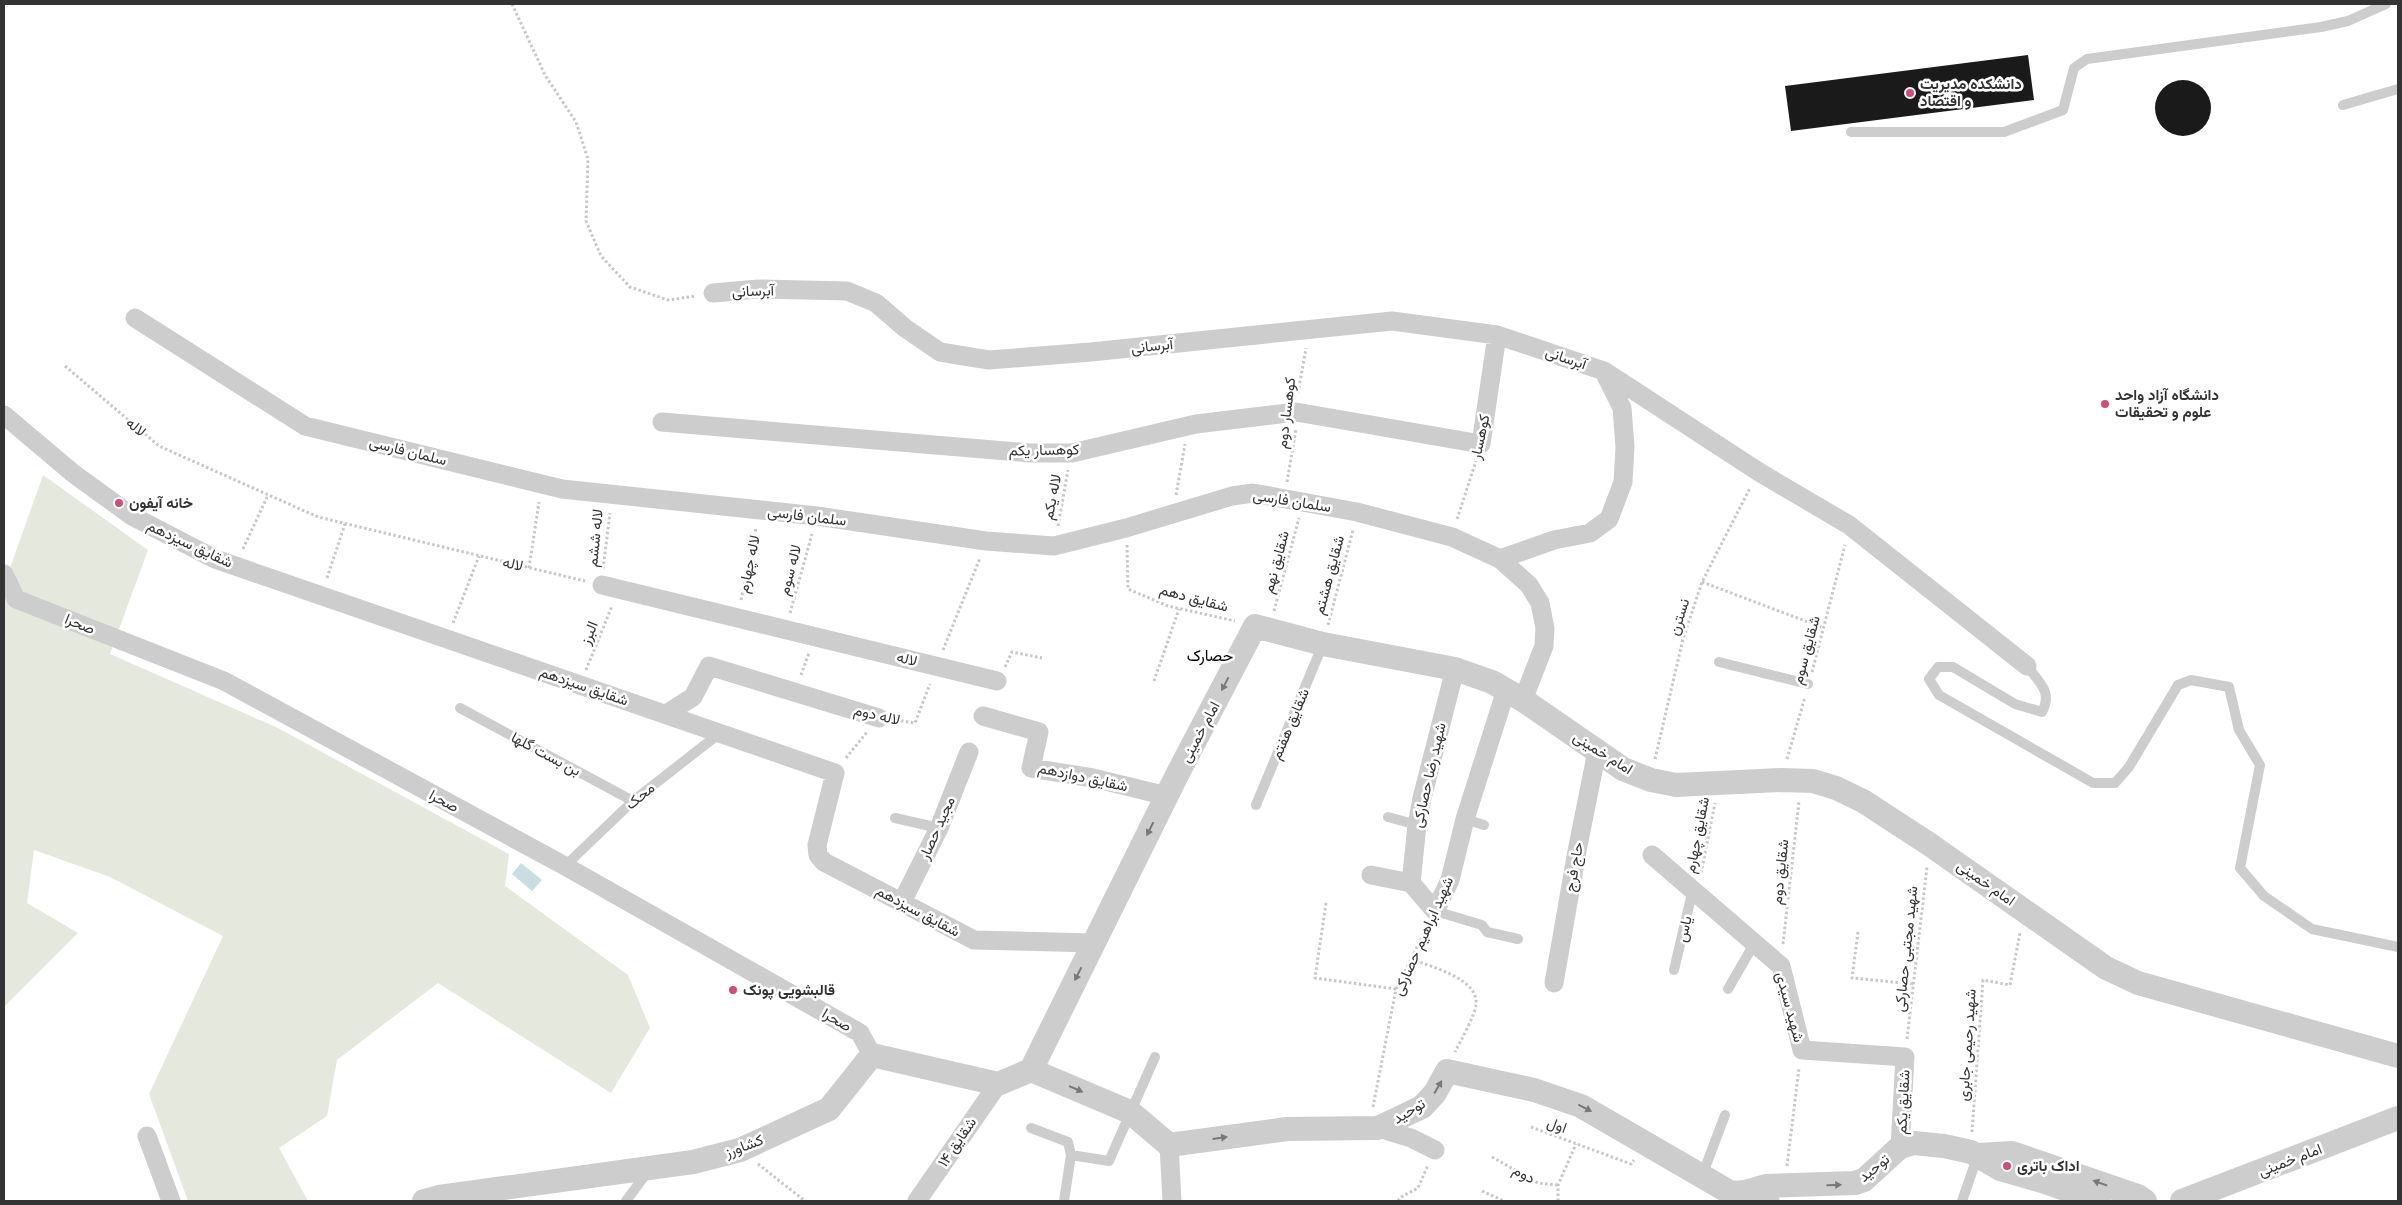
<svg xmlns="http://www.w3.org/2000/svg" width="2402" height="1205" font-family="Karla,Vazirmatn,sans-serif">
<style>
.green{fill:#e5e8dd}
.water{fill:#c7dfe2}
.building{fill:#1a1a1a}
.lines{fill:none;stroke-linecap:round;stroke-linejoin:round}
.path{stroke:#c7c7c7;stroke-width:3;stroke-dasharray:2.5 2.5;stroke-linecap:butt}
.service{stroke:#cdcdcd;stroke-width:10}
.minor{stroke:#cdcdcd;stroke-width:19}
.tertiary{stroke:#cdcdcd;stroke-width:24}
.oneway{fill:#787878}
.poi-dot{fill:#d44a79;stroke:#fff;stroke-width:2}
.labels{text-anchor:middle;dominant-baseline:central;stroke-width:5;stroke-linejoin:round;paint-order:stroke}
.poi-label{font-size:15px;font-weight:bold;fill:#333;stroke:#fff;text-anchor:start}
.street-label{font-size:15px;fill:#333;stroke:#fff}
.neighbourhood-label{font-size:16px;fill:#000;stroke:#fff}
</style>
<rect width="100%" height="100%" fill="#fff"/>
<path class="green" d="M43 475 148 550 110 654 278 728 509 854 505 886 628 975 650 1028 611 1093 438 983 337 1060 327 1116 279 1148 308 1201H188L149 1094 223 936 110 877 34 850 27 903 78 933 4 1007V585Z"/>
<path class="water" d="M521 863 542 880 532 891 512 874Z"/>
<path class="building" d="M2028 55 2034 100 1791 131 1785 86Z
M2155 108a28 28 0 1 1 56 0a28 28 0 1 1-56 0Z"/>
<g class="lines">
<path class="path" d="M512 4 545 75 576 122 588 159 586 221 601 256 630 287 668 300 696 296
M65 366 159 446 318 517 585 581
M1298 393 1306 348
M1287 482 1296 429
M1176 495 1185 444
M1457 519 1476 461
M1058 526 1068 470
M1127 545 1128 589 1168 606 1235 621
M243 549 268 495
M529 568 539 502
M603 569 610 513
M327 578 345 524
M1702 582 1824 628
M741 600 756 528
M1274 611 1299 518
M790 613 812 534
M453 623 479 556
M1328 625 1353 530
M943 650 980 558
M1005 667 1012 652 1042 658
M586 670 612 606
M1812 672 1845 545
M801 675 809 653
M1154 681 1179 609
M896 720 915 723 930 684
M846 758 867 732
M1655 759 1683 639 1702 582 1750 488
M1787 759 1805 697
M1701 873 1715 803
M1326 903 1315 978 1396 989
M1858 932 1852 978 1914 984
M1783 944 1799 801
M1411 959C1431 967 1479 978 1476 1005 1475 1015 1460 1042 1455 1052
M1907 1039 1927 867
M1373 1107 1396 989 1427 927
M1531 1127 1631 1164 1634 1160
M1972 1132 1983 980 2010 985 2020 933
M1492 1157 1538 1183 1558 1185
M758 1164 805 1201
M1787 1166 1799 1068
M1482 1191 1504 1201
M1398 1201 1401 1197 1418 1188 1428 1165
M1558 1201V1185L1576 1144"/>
<path class="service" d="M2343 105 2398 89
M1851 132H2004L2063 110 2074 68 2087 59 2321 27 2348 21 2386 4
M1719 662 1808 684
M2027 666C2039 682 2053 692 2042 712L2015 704 1953 667H1938L1929 679 1939 695 2093 783H2115L2129 767 2178 685 2191 680 2229 687 2239 730 2260 765 2240 868 2264 896 2312 929 2398 947
M460 708 633 801
M1256 805 1323 644
M1388 817 1417 825
M895 818 939 828
M1465 819 1484 825
M565 866 633 801 720 733
M1435 911 1482 925 1487 932 1518 939
M1674 970 1693 889
M1728 989 1754 944
M1031 1128 1068 1142 1071 1155
M1702 1176 1725 1115
M626 1201 649 1170
M1064 1201 1071 1155 1109 1161 1155 1057
M1962 1201 1978 1155"/>
<path class="minor" d="M713 293 758 289 847 291 876 303 905 328 940 352 989 360 1091 352 1392 321 1497 335 1604 371 1759 472 1849 525 2027 666
M135 318 305 426 562 489 817 516 986 541 1054 546 1126 528 1232 496 1253 493 1357 512 1452 537 1500 559 1529 585 1540 603 1545 628 1544 646 1523 700
M4 415 74 474 132 516 215 559 835 773 817 845 818 855 824 862 974 940 1093 943
M662 422 1030 453H1072L1196 424 1296 412 1481 444 1497 335
M1500 559 1554 540 1590 533 1609 519 1623 482 1625 447 1622 408 1604 372
M4 574 16 599 224 681 565 866 860 1033 872 1055
M602 585 997 681
M666 714 693 697 709 666 879 718
M983 716 1039 732 1031 768 1093 778 1167 796
M1652 855 1781 966 1802 1050 1905 1057 1900 1147
M1371 875 1411 883 1435 911 1450 880 1465 819 1506 690
M1411 883 1417 825 1422 798 1455 669
M902 902 939 828 969 752
M1554 983 1577 851 1597 751
M1378 1128 1411 1138 1435 1150
M147 1136 171 1201
M1169 1145 1172 1201
M1766 1186 1770 1201
M917 1201 998 1084"/>
<path class="tertiary" d="M1031 1070 1178 773 1255 626 1323 644 1455 669 1492 682 1523 700 1623 769 1651 780 1676 785 1781 780 1813 781 1836 788 1863 801 1929 844 2106 968 2138 983 2398 1056
M1031 1070 1130 1112 1169 1145 1287 1129 1378 1128 1422 1107 1435 1093 1447 1071 1534 1090 1581 1106 1731 1193 1745 1192 1766 1186 1855 1183 1864 1180 1900 1147 1914 1143 1944 1146 1971 1152 2000 1169 2045 1182 2099 1201
M1978 1155 2012 1153 2138 1196 2145 1201
M424 1201 439 1197 693 1162 740 1150 829 1109 872 1055 998 1084 1031 1070
M2182 1201 2398 1118"/>
</g>
<defs><path id="oneway-solid" d="M-6-.8H1V-3.2L6.5 0L1 3.2V.8H-6Z" transform="scale(1.25)"/></defs>
<g class="oneway">
<use href="#oneway-solid" transform="translate(1225 684) rotate(118)"/>
<use href="#oneway-solid" transform="translate(1150 829) rotate(117)"/>
<use href="#oneway-solid" transform="translate(1078 974) rotate(117)"/>
<use href="#oneway-solid" transform="translate(1438 1087) rotate(-60)"/>
<use href="#oneway-solid" transform="translate(1076 1089) rotate(23)"/>
<use href="#oneway-solid" transform="translate(1585 1108) rotate(27)"/>
<use href="#oneway-solid" transform="translate(1220 1138) rotate(-8)"/>
<use href="#oneway-solid" transform="translate(2100 1183) rotate(-161)"/>
<use href="#oneway-solid" transform="translate(1834 1185) rotate(-1)"/>
</g>
<g class="poi-dot">
<circle cx="1910" cy="93" r="5"/>
<circle cx="2105" cy="404" r="5"/>
<circle cx="119" cy="503" r="5"/>
<circle cx="733" cy="990" r="5"/>
<circle cx="2007" cy="1166" r="5"/>
</g>
<g class="labels">
<g class="poi-label">
<text x="1920" y="84">دانشکده مدیریت<tspan x="1920" dy="17">و اقتصاد</tspan></text>
<text x="2115" y="395">دانشگاه آزاد واحد<tspan x="2115" dy="17">علوم و تحقیقات</tspan></text>
<text x="129" y="503">خانه آیفون</text>
<text x="743" y="990">قالبشویی پونک</text>
<text x="2017" y="1166">اداک باتری</text>
</g>
<g class="street-label">
<text transform="translate(753 291) rotate(-2)">آبرسانی</text>
<text transform="translate(1152 346) rotate(-6)">آبرسانی</text>
<text transform="translate(1566 358) rotate(19)">آبرسانی</text>
<text transform="translate(1286 413) rotate(-83)">کوهسار دوم</text>
<text transform="translate(136 427) rotate(40)">لاله</text>
<text transform="translate(1480 437) rotate(-78)">کوهسار</text>
<text transform="translate(1044 450) rotate(-1)">کوهسار یکم</text>
<text transform="translate(408 451) rotate(14)">سلمان فارسی</text>
<text transform="translate(1052 497) rotate(-79)">لاله یکم</text>
<text transform="translate(1292 501) rotate(9)">سلمان فارسی</text>
<text transform="translate(807 516) rotate(7)">سلمان فارسی</text>
<text transform="translate(595 538) rotate(-84)">لاله ششم</text>
<text transform="translate(190 544) rotate(25)">شقایق سیزدهم</text>
<text transform="translate(1276 562) rotate(-75)">شقایق نهم</text>
<text transform="translate(513 564) rotate(13)">لاله</text>
<text transform="translate(749 564) rotate(-78)">لاله چهارم</text>
<text transform="translate(790 570) rotate(-75)">لاله سوم</text>
<text transform="translate(1329 575) rotate(-75)">شقایق هشتم</text>
<text transform="translate(1194 598) rotate(15)">شقایق دهم</text>
<text transform="translate(1679 617) rotate(-72)">نسترن</text>
<text transform="translate(80 624) rotate(22)">صحرا</text>
<text transform="translate(589 633) rotate(-68)">البرز</text>
<text transform="translate(1806 650) rotate(-75)">شقایق سوم</text>
<text transform="translate(907 659) rotate(14)">لاله</text>
<text transform="translate(584 686) rotate(19)">شقایق سیزدهم</text>
<text transform="translate(877 715) rotate(13)">لاله دوم</text>
<text transform="translate(1290 724) rotate(-67)">شقایق هفتم</text>
<text transform="translate(1200 732) rotate(-62)">امام خمینی</text>
<text transform="translate(1603 753) rotate(32)">امام خمینی</text>
<text transform="translate(546 754) rotate(28)">بن بست گلها</text>
<text transform="translate(1429 775) rotate(-77)">شهید رضا حصارکی</text>
<text transform="translate(1083 777) rotate(12)">شقایق دوازدهم</text>
<text transform="translate(640 796) rotate(-40)">محک</text>
<text transform="translate(444 801) rotate(28)">صحرا</text>
<text transform="translate(937 828) rotate(-66)">مجید حصار</text>
<text transform="translate(1697 835) rotate(-79)">شقایق چهارم</text>
<text transform="translate(1574 867) rotate(-80)">حاج فرج</text>
<text transform="translate(1780 872) rotate(-84)">شقایق دوم</text>
<text transform="translate(1986 883) rotate(35)">امام خمینی</text>
<text transform="translate(918 911) rotate(28)">شقایق سیزدهم</text>
<text transform="translate(1684 929) rotate(-77)">یاس</text>
<text transform="translate(1423 936) rotate(-66)">شهید ابراهیم حصارکی</text>
<text transform="translate(1906 949) rotate(-84)">شهید مجتبی حصارکی</text>
<text transform="translate(1790 1007) rotate(75)">شهید سیدی</text>
<text transform="translate(837 1020) rotate(30)">صحرا</text>
<text transform="translate(1967 1045) rotate(-86)">شهید رحیمی جابری</text>
<text transform="translate(1903 1102) rotate(-87)">شقایق یکم</text>
<text transform="translate(1409 1111) rotate(-31)">توحید</text>
<text transform="translate(1557 1125) rotate(20)">اول</text>
<text transform="translate(957 1142) rotate(-56)">شقایق ۱۴</text>
<text transform="translate(744 1146) rotate(-21)">کشاورز</text>
<text transform="translate(2290 1160) rotate(-21)">امام خمینی</text>
<text transform="translate(1874 1168) rotate(-39)">توحید</text>
<text transform="translate(1524 1174) rotate(28)">دوم</text>
</g>
<g class="neighbourhood-label">
<text x="1210" y="655">حصارک</text>
</g>
</g>
<rect width="2402" height="1205" fill="none" stroke="#333333" stroke-width="10"/>
</svg>
